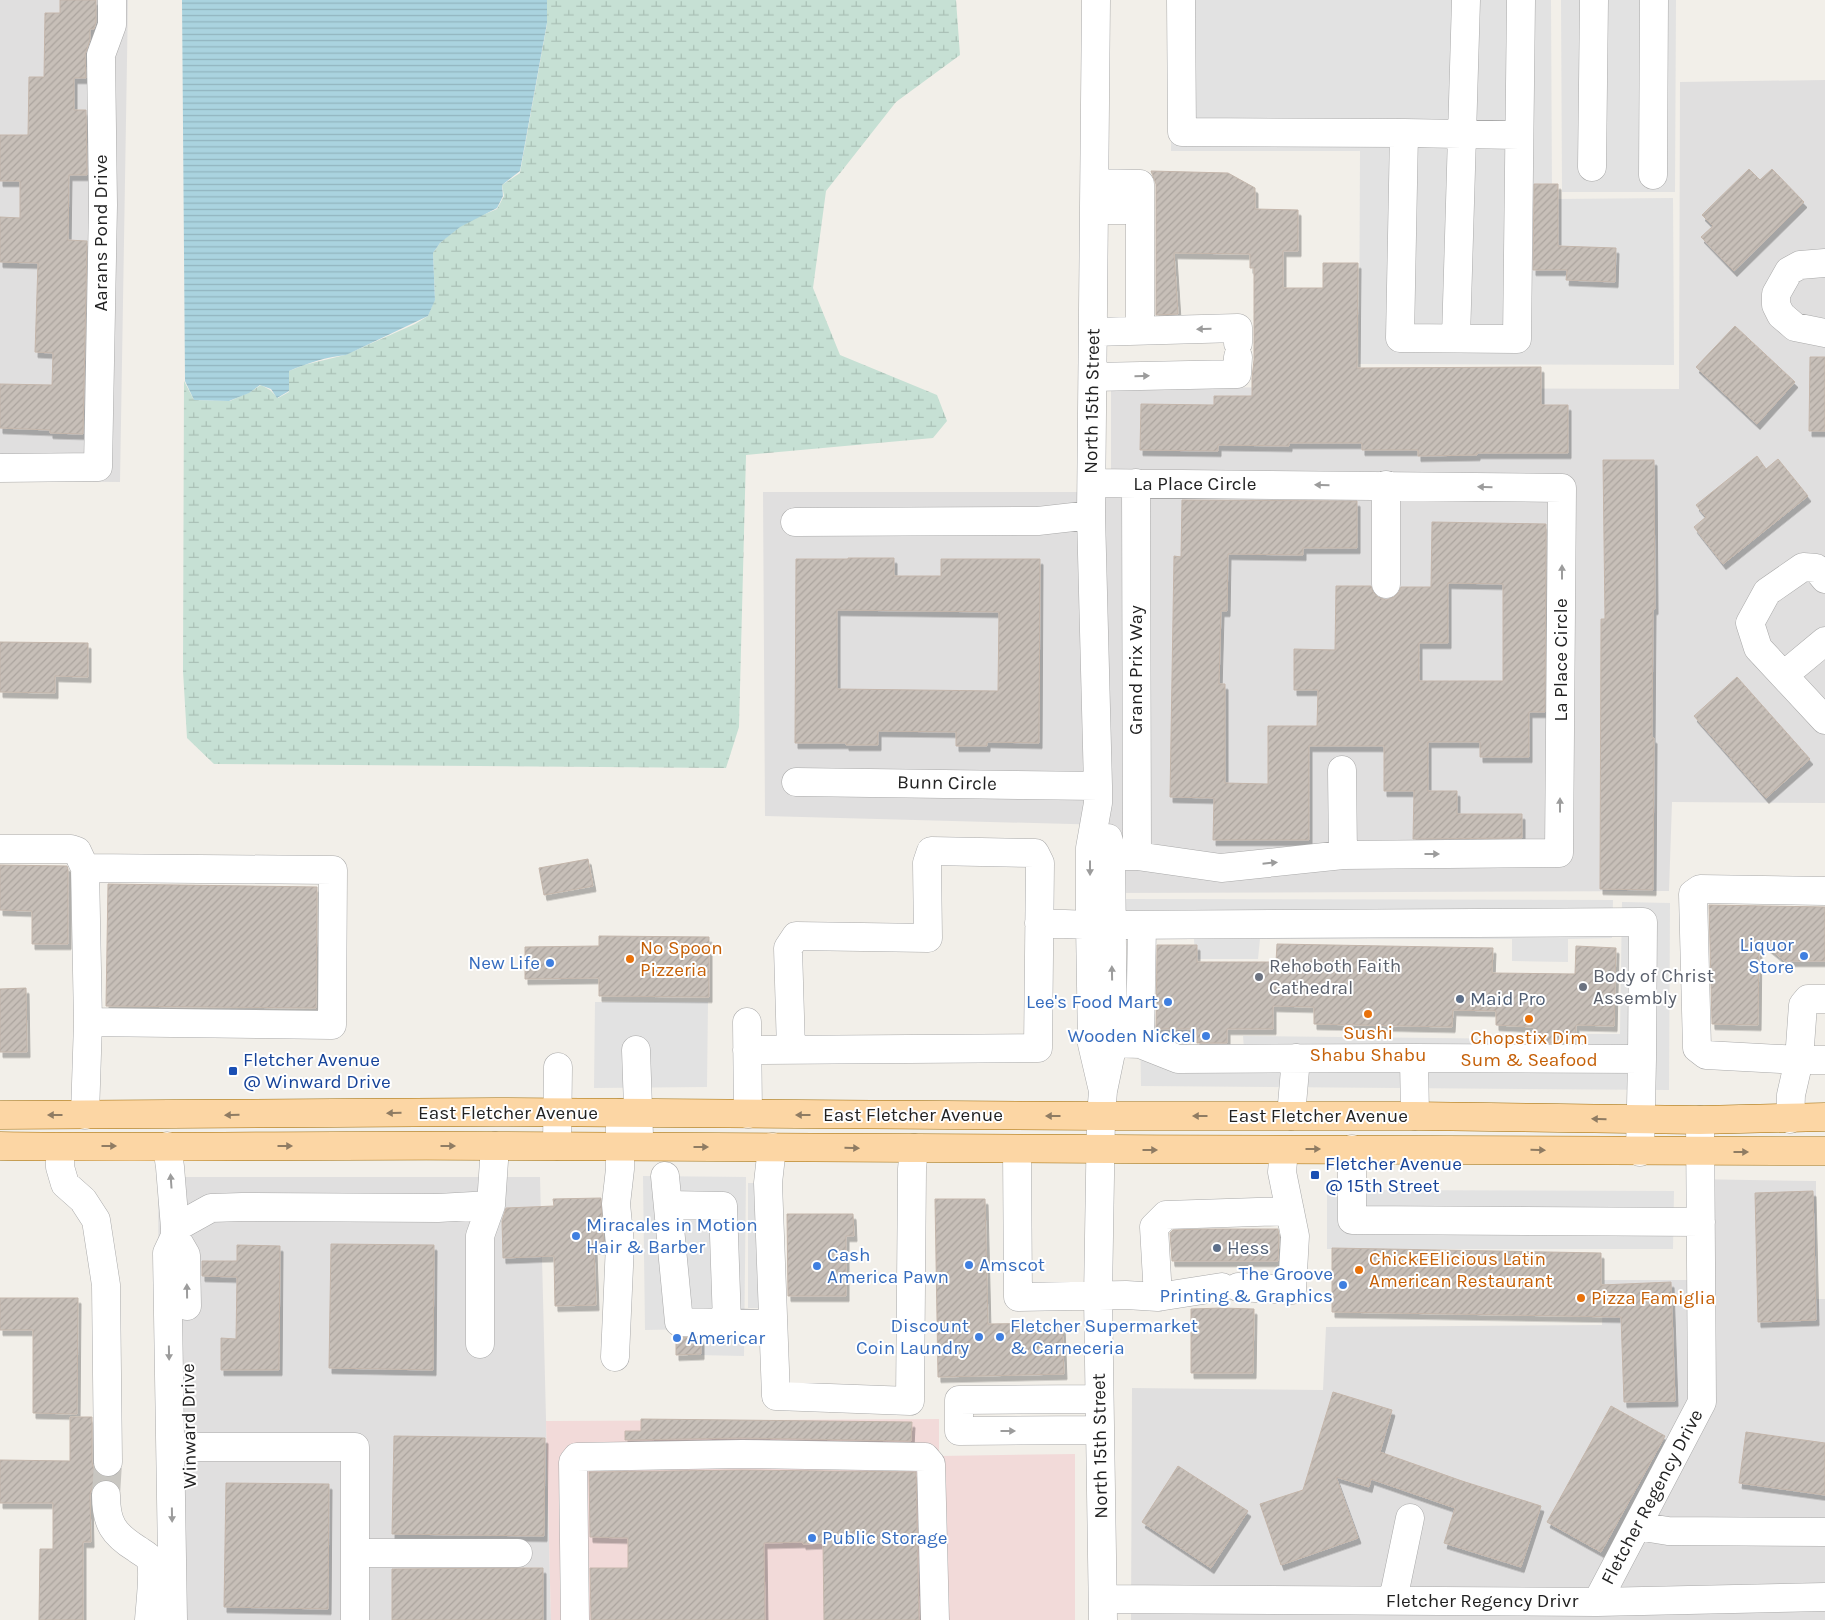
<svg xmlns="http://www.w3.org/2000/svg" width="1825" height="1620" font-family="Karla,sans-serif">
<style>
.residential{fill:#e0dfdf}
.commercial{fill:#f2dad9}
.wetland{fill:url(#wetland-marsh)}
.parking{fill:#e2e2e2}
.water{fill:url(#water-rules)}
.building{fill:url(#building-hatch);stroke:#c4b6ab;fill-rule:evenodd;filter:url(#shadow)}
.lines{fill:none;stroke-linecap:round;stroke-linejoin:round}
.minor-tunnel{stroke:#c8c6c1;stroke-width:28;stroke-dasharray:28 14;stroke-linecap:butt}
.minor-casing{stroke:#a9a9a9;stroke-width:29}
.major-casing{stroke:#a06b00;stroke-width:29}
.minor{stroke:#fff;stroke-width:28}
.major{stroke:#fcd6a4;stroke-width:28}
.oneway{fill:#9c9c9c}
.oneway2{fill:#8f7c63}
.shop-dot{fill:#3f7fe0;stroke:#fff;stroke-width:2}
.food-dot{fill:#e8710a;stroke:#fff;stroke-width:2}
.worship-dot{fill:#6b7280;stroke:#fff;stroke-width:2}
.service-dot{fill:#5c6f8a;stroke:#fff;stroke-width:2}
.transit-dot{fill:#1a4fb4;stroke:#fff;stroke-width:2}
.labels{text-anchor:middle;dominant-baseline:central;stroke-width:4;stroke-linejoin:round;paint-order:stroke}
.street-label{font-size:19px;fill:#222;stroke:#fff}
.shop-label{font-size:19px;fill:#366cbe;stroke:#fff;text-anchor:end}
.food-label{font-size:19px;fill:#c56008;stroke:#fff;text-anchor:start}
.worship-label{font-size:19px;fill:#5b616d;stroke:#fff;text-anchor:start}
.service-label{font-size:19px;fill:#4e5e75;stroke:#fff;text-anchor:start}
.transit-label{font-size:19px;fill:#164399;stroke:#fff;text-anchor:start}
</style>
<defs>
<pattern id="wetland-marsh" width="20" height="14" patternUnits="userSpaceOnUse" patternTransform="scale(1.25)"><rect width="20" height="14" fill="#c6e0d4"/><path d="M1 5h8M5 5V1M11 12h8M15 12V8" fill="none" stroke="#aac0b6"/></pattern>
<pattern id="water-rules" width="6" height="5" patternUnits="userSpaceOnUse" patternTransform="scale(1.25)"><rect width="6" height="5" fill="#aad3df"/><path d="M0 2.5h6" fill="none" stroke="#92b5bf"/></pattern>
<pattern id="building-hatch" width="6" height="6" patternUnits="userSpaceOnUse" patternTransform="scale(1.25)"><rect width="6" height="6" fill="#c7bfb8"/><path d="M-1 1l2-2M0 6l6-6M5 7l2-2" fill="none" stroke="#aba49e"/></pattern>
<filter id="shadow"><feDropShadow dx="3" dy="5.5" stdDeviation="0" flood-color="#0004"/></filter>
</defs>
<rect width="100%" height="100%" fill="#f2efe9"/>
<path class="residential" d="M0 0H128L120 482 0 481Z
M1825 80V803L1672 802 1669 891 1108 893V825L765 816 763 492H1111V387L1679 389 1680 82Z
M158 1177H540L551 1620H161Z
M1690 1179 1816 1181V1299H1825V1620H1131L1132 1388 1323 1390 1326 1327 1602 1325 1604 1280H1688Z"/>
<path class="commercial" d="M939 1419V1456L1075 1454V1620H551L546 1421Z"/>
<path class="wetland" d="M547 0H956L960 55 896 102 826 191 813 288 840 355 937 395 947 421 933 438 746 455 739 727 726 768 214 764 187 738 183 671 184 381 194 400 230 401 250 392 261 385 270 390 278 398 289 392V371L304 365 345 355 415 324 428 316 435 299 433 253 440 243 462 224 497 209 504 196 502 185 520 173 547 24Z"/>
<path class="parking" d="M1172 0H1551L1552 199 1673 198 1674 365 1359 364 1360 151H1171Z
M1561 0H1676L1675 192H1562Z
M1122 899 1613 900 1612 938 1568 939V962L1512 961V939H1260L1258 959H1195L1194 939 1121 940Z
M1622 902 1670 903 1669 1090 1141 1086 1140 1025 1187 1026V1049H1244L1243 1036 1531 1039V1052L1585 1053V1034H1620Z
M595 1002H708L707 1087 594 1088Z
M643 1176 746 1177 744 1356 697 1355 695 1329 645 1330Z
M748 1183H768L782 1308H748Z
M1327 1190 1674 1191 1673 1249H1327Z"/>
<path class="water" d="M182 0H547V23L520 171 502 185 503 196 497 208 460 227 440 243 433 253 435 300 428 316 346 355C326 357 308 363 289 371V391L277 398 271 389 260 385 249 393 229 401 194 400 185 381Z"/>
<path class="building" d="M60 0H96V22L94 29H90V40L85 55 86 78H74V110H86L87 175H69L68 240 87 241 83 434 50 433V430L0 428V384L52 385 53 353 35 352 38 263 0 262V217L20 218V181H0V135H28L29 77H44L45 13H60Z
M1749 169 1760 180 1772 169 1804 202 1734 271 1701 237 1713 226 1702 215Z
M1151 171 1228 173 1255 188V209L1298 210V251H1283V288H1323V263H1358L1357 368 1541 367V405H1568V453H1477V455L1418 456V450H1362V443H1289V446L1218 445V451L1140 450 1141 404 1214 405V396H1252V378L1254 360V268H1250V254L1174 253 1178 314 1156 315V184Z
M1534 184H1558V246L1616 248 1615 282 1566 280 1567 270H1533Z
M1735 326 1795 382 1757 424 1696 367Z
M1810 357H1825V431H1809Z
M1757 456 1766 469 1778 459 1808 496 1723 564 1694 527 1706 517 1696 505Z
M1603 460H1654L1655 609H1653L1652 738H1654L1653 890 1600 889 1601 619H1605Z
M1182 500 1357 501V548H1303V555L1228 554 1227 611H1221L1219 684H1225V783L1268 784V726H1317L1318 690H1294V649L1335 650 1336 586H1371L1373 592 1378 597 1386 600 1394 597 1399 592 1401 587H1431L1432 522 1546 524 1545 712H1529V757H1480V742H1428V791H1457V814H1522V838L1413 839 1414 791H1384V746H1309V840H1213L1214 798 1170 797 1174 556 1181 557ZM1448 583 1503 584V681H1419V643H1448Z
M848 558H894V576H941V559H1040L1039 743 987 742V746H956V732L878 731V745H846V743H795L796 559H848ZM837 610 999 612 998 691 837 689Z
M0 642 88 643V677L55 676V693L0 692Z
M1737 677 1810 759 1766 798 1694 716Z
M588 859 593 886 544 895 539 868Z
M0 865 67 866 68 869V944H32V911L0 910Z
M108 884 317 887 316 1008 106 1006Z
M1709 905 1825 907V961H1785L1759 940 1758 1025 1712 1024Z
M599 936 709 937V997L599 996V978L525 979V947L599 946Z
M1277 944 1493 948 1492 973 1575 974 1576 946 1616 948 1614 1026 1576 1025 1575 1043H1534V1027L1496 1025V1011L1453 1010 1452 1027 1314 1024V1007L1273 1006V1029H1227V1043H1197V1029H1156L1157 945H1197V962H1276Z
M26 988 27 1052H0V989Z
M1813 1191 1816 1320 1758 1322 1755 1193Z
M601 1198 604 1249 594 1248 596 1305 555 1306 554 1256 503 1258 502 1221 506 1208 554 1206 553 1199Z
M935 1199H985L988 1324 1062 1323 1064 1374 938 1377Z
M787 1214H853L854 1236H846V1296H788Z
M1205 1229H1278L1279 1237 1278 1261H1172L1170 1233 1173 1230Z
M331 1244 434 1245 433 1370 329 1368Z
M237 1245 280 1246 279 1370H221V1338L236 1339 237 1277 202 1276V1261H237Z
M1332 1248 1601 1253V1285L1671 1282 1675 1401 1624 1402 1621 1317 1332 1312Z
M0 1298H78L77 1414 33 1413V1330H0Z
M1222 1308 1254 1309 1253 1373H1191V1309Z
M676 1337 701 1338V1354L676 1355Z
M1333 1392 1392 1410 1380 1452 1462 1481 1541 1506 1521 1567 1444 1543 1455 1508 1371 1479 1369 1487 1336 1477 1358 1538 1281 1565 1260 1504 1303 1490Z
M1611 1406 1665 1436 1601 1552 1547 1522Z
M70 1417H92V1462L94 1470 101 1476 112 1477V1481L105 1479 97 1482 92 1488 90 1495 91 1542H83V1620H39L40 1549H53V1503H0V1460L70 1461Z
M641 1419 912 1422 911 1441 742 1438 625 1440V1431H641Z
M1746 1432 1825 1443V1495L1739 1483Z
M394 1436 545 1438 544 1536 392 1534Z
M1178 1466 1248 1511 1211 1568 1142 1522Z
M742 1470 916 1472 919 1620H824L823 1543 803 1544V1542L764 1543 765 1620H591L590 1568H628V1538L590 1537 589 1472Z
M226 1483 329 1484 328 1609 224 1607Z
M521 1568H543V1620H392V1569Z"/>
<g class="lines">
<path class="minor-tunnel" d="M106 1495 108 1462"/>
<g class="minor-casing">
<path id="minor" d="M1096 0 1091 515 1098 786V803L1090 848V925L1092 1044 1103 1091
M1181 0 1182 132 1404 133 1400 338 1517 339 1521 0
M1404 133 1519 135
M1592 167 1594 0
M1653 175 1654 0
M1095 183 1140 184V330
M1095 210H1140
M1825 263 1800 265 1789 271 1776 294V305L1781 315 1795 327 1825 333
M1093 332 1238 328V343
M1456 338 1466 0
M1093 377 1237 374 1238 357
M0 468 98 467 103 205 101 55 112 25V0
M1092 483 1562 488 1559 853 1343 855 1221 868 1137 856H1111
M1136 483 1137 856
M1386 485V584
M795 522 1038 521 1091 515
M1825 579 1816 568 1803 567 1767 592 1750 623 1758 648 1825 720
M1784 675 1825 641
M1342 770 1343 855
M796 782 1098 786
M0 849H71L77 851 85 868 88 1022 85 1115
M85 868 333 870 332 1025 88 1022
M1825 891 1700 889 1693 894 1697 1048 1706 1055 1799 1060H1825
M1039 923 1090 925
M1111 925 1643 922 1642 1059
M747 1022 748 1114
M1113 1043 1140 1044 1178 1059 1414 1058 1415 1116
M1140 1044 1142 925
M636 1050 639 1136
M747 1050 1038 1048 1040 863 1035 853 931 851 927 863 928 938 796 936 788 948 791 1050
M1414 1058 1642 1059 1640 1152
M1291 1116 1296 1058
M1790 1119 1791 1095 1799 1060 1803 1005 1808 999H1825
M167 1146 170 1167 175 1228V1236L167 1253 173 1620
M557 1146 558 1067
M60 1147V1167L65 1184 83 1200 96 1220 106 1285 108 1462
M772 1147 768 1183 776 1396 910 1401 912 1169 914 1148
M1017 1149 1018 1297 1126 1295 1158 1297 1222 1287
M1352 1149V1220L1701 1222
M665 1176 679 1322 773 1324
M668 1205 723 1206 727 1323
M175 1228 211 1208 242 1207 438 1208 491 1205 495 1146
M175 1236 186 1255 187 1306
M1238 1287 1292 1290 1295 1236 1282 1172 1284 1150
M1158 1297 1154 1227 1166 1215 1290 1211
M480 1344V1236L491 1205
M615 1357 620 1244 616 1204 620 1169V1113
M1099 1399 959 1400V1431L1100 1430
M171 1447H355V1620
M106 1495C106 1523 113 1534 137 1549 142 1553 149 1555 151 1562 154 1574 150 1606 149 1620
M1637 1526 1668 1531 1825 1532
M355 1553H518
M1103 1599 1597 1602 1825 1597
M1393 1600 1410 1518
M1597 1602 1702 1402 1700 1120
M575 1620 573 1462 577 1457 742 1454 925 1457 931 1464 935 1620
M1103 1620 1098 1297 1101 1116 1103 1091 1113 1043 1111 849 1108 838"/>
</g>
<g class="major-casing">
<path id="major" d="M0 1115 496 1112 1101 1116H1415L1700 1120 1825 1117
M0 1146C165 1148 330 1145 495 1146 938 1148 1382 1151 1825 1151"/>
</g>
<use href="#minor" class="minor"/>
<use href="#major" class="major"/>
</g>
<defs><path id="oneway-solid" d="M-6-.8H1V-3.2L6.5 0L1 3.2V.8H-6Z" transform="scale(1.25)"/></defs>
<g class="oneway">
<use href="#oneway-solid" transform="translate(1204 329) rotate(179)"/>
<use href="#oneway-solid" transform="translate(1142 376) rotate(-1)"/>
<use href="#oneway-solid" transform="translate(1322 485) rotate(-179)"/>
<use href="#oneway-solid" transform="translate(1485 487) rotate(-179)"/>
<use href="#oneway-solid" transform="translate(1562 572) rotate(-90)"/>
<use href="#oneway-solid" transform="translate(1560 805) rotate(-90)"/>
<use href="#oneway-solid" transform="translate(1432 854)"/>
<use href="#oneway-solid" transform="translate(1270 863) rotate(-6)"/>
<use href="#oneway-solid" transform="translate(1090 868) rotate(90)"/>
<use href="#oneway-solid" transform="translate(1112 973) rotate(-91)"/>
<use href="#oneway-solid" transform="translate(171 1181) rotate(-94)"/>
<use href="#oneway-solid" transform="translate(187 1291) rotate(-91)"/>
<use href="#oneway-solid" transform="translate(169 1353) rotate(89)"/>
<use href="#oneway-solid" transform="translate(1008 1431)"/>
<use href="#oneway-solid" transform="translate(172 1515) rotate(89)"/>
</g>
<g class="oneway2">
<use href="#oneway-solid" transform="translate(394 1113) rotate(179)"/>
<use href="#oneway-solid" transform="translate(55 1115) rotate(180)"/>
<use href="#oneway-solid" transform="translate(232 1115) rotate(179)"/>
<use href="#oneway-solid" transform="translate(803 1115) rotate(-180)"/>
<use href="#oneway-solid" transform="translate(1053 1116) rotate(-180)"/>
<use href="#oneway-solid" transform="translate(1200 1116) rotate(180)"/>
<use href="#oneway-solid" transform="translate(1599 1119) rotate(-179)"/>
<use href="#oneway-solid" transform="translate(109 1146)"/>
<use href="#oneway-solid" transform="translate(285 1146)"/>
<use href="#oneway-solid" transform="translate(448 1146)"/>
<use href="#oneway-solid" transform="translate(701 1147)"/>
<use href="#oneway-solid" transform="translate(852 1148) rotate(1)"/>
<use href="#oneway-solid" transform="translate(1313 1149)"/>
<use href="#oneway-solid" transform="translate(1150 1150)"/>
<use href="#oneway-solid" transform="translate(1538 1150) rotate(1)"/>
<use href="#oneway-solid" transform="translate(1741 1152)"/>
</g>
<g class="shop-dot">
<circle cx="1804" cy="956" r="5"/>
<circle cx="550" cy="963" r="5"/>
<circle cx="1168" cy="1002" r="5"/>
<circle cx="1206" cy="1036" r="5"/>
<circle cx="576" cy="1236" r="5"/>
<circle cx="969" cy="1265" r="5"/>
<circle cx="817" cy="1266" r="5"/>
<circle cx="1343" cy="1285" r="5"/>
<circle cx="979" cy="1337" r="5"/>
<circle cx="1000" cy="1337" r="5"/>
<circle cx="677" cy="1338" r="5"/>
<circle cx="812" cy="1538" r="5"/>
</g>
<g class="food-dot">
<circle cx="630" cy="959" r="5"/>
<circle cx="1368" cy="1014" r="5"/>
<circle cx="1529" cy="1019" r="5"/>
<circle cx="1359" cy="1270" r="5"/>
<circle cx="1581" cy="1298" r="5"/>
</g>
<g class="worship-dot">
<circle cx="1259" cy="977" r="5"/>
<circle cx="1583" cy="987" r="5"/>
</g>
<g class="service-dot">
<circle cx="1460" cy="999" r="5"/>
<circle cx="1217" cy="1248" r="5"/>
</g>
<g class="transit-dot">
<rect x="228" y="1066" width="10" height="10" rx="2.5"/>
<rect x="1310" y="1170" width="10" height="10" rx="2.5"/>
</g>
<g class="labels">
<g class="street-label">
<text transform="translate(101 233) rotate(-90)">Aarans Pond Drive</text>
<text transform="translate(1092 401) rotate(-89)">North 15th Street</text>
<text x="1195" y="484">La Place Circle</text>
<text transform="translate(1561 660) rotate(-90)">La Place Circle</text>
<text transform="translate(1136 670) rotate(-90)">Grand Prix Way</text>
<text transform="translate(947 783) rotate(1)">Bunn Circle</text>
<text x="508" y="1113">East Fletcher Avenue</text>
<text x="913" y="1115">East Fletcher Avenue</text>
<text x="1318" y="1116">East Fletcher Avenue</text>
<text transform="translate(189 1426) rotate(-91)">Winward Drive</text>
<text transform="translate(1100 1446) rotate(-91)">North 15th Street</text>
<text transform="translate(1652 1497) rotate(-62)">Fletcher Regency Drive</text>
<text x="1482" y="1601">Fletcher Regency Drivr</text>
</g>
<g class="shop-label">
<text x="1794" y="945">Liquor<tspan x="1794" dy="22">Store</tspan></text>
<text x="540" y="963">New Life</text>
<text x="1158" y="1002">Lee's Food Mart</text>
<text x="1196" y="1036">Wooden Nickel</text>
<text x="586" y="1225" text-anchor="start">Miracales in Motion<tspan x="586" dy="22">Hair &amp; Barber</tspan></text>
<text x="827" y="1255" text-anchor="start">Cash<tspan x="827" dy="22">America Pawn</tspan></text>
<text x="979" y="1265" text-anchor="start">Amscot</text>
<text x="1333" y="1274">The Groove<tspan x="1333" dy="22">Printing &amp; Graphics</tspan></text>
<text x="969" y="1326">Discount<tspan x="969" dy="22">Coin Laundry</tspan></text>
<text x="1010" y="1326" text-anchor="start">Fletcher Supermarket<tspan x="1010" dy="22">&amp; Carneceria</tspan></text>
<text x="687" y="1338" text-anchor="start">Americar</text>
<text x="822" y="1538" text-anchor="start">Public Storage</text>
</g>
<g class="food-label">
<text x="640" y="948">No Spoon<tspan x="640" dy="22">Pizzeria</tspan></text>
<text x="1368" y="1033" text-anchor="middle">Sushi<tspan x="1368" dy="22">Shabu Shabu</tspan></text>
<text x="1529" y="1038" text-anchor="middle">Chopstix Dim<tspan x="1529" dy="22">Sum &amp; Seafood</tspan></text>
<text x="1369" y="1259">ChickEElicious Latin<tspan x="1369" dy="22">American Restaurant</tspan></text>
<text x="1591" y="1298">Pizza Famiglia</text>
</g>
<g class="worship-label">
<text x="1269" y="966">Rehoboth Faith<tspan x="1269" dy="22">Cathedral</tspan></text>
<text x="1593" y="976">Body of Christ<tspan x="1593" dy="22">Assembly</tspan></text>
</g>
<g class="service-label">
<text x="1470" y="999">Maid Pro</text>
<text x="1227" y="1248">Hess</text>
</g>
<g class="transit-label">
<text x="243" y="1060">Fletcher Avenue<tspan x="243" dy="22">@ Winward Drive</tspan></text>
<text x="1325" y="1164">Fletcher Avenue<tspan x="1325" dy="22">@ 15th Street</tspan></text>
</g>
</g>
</svg>
